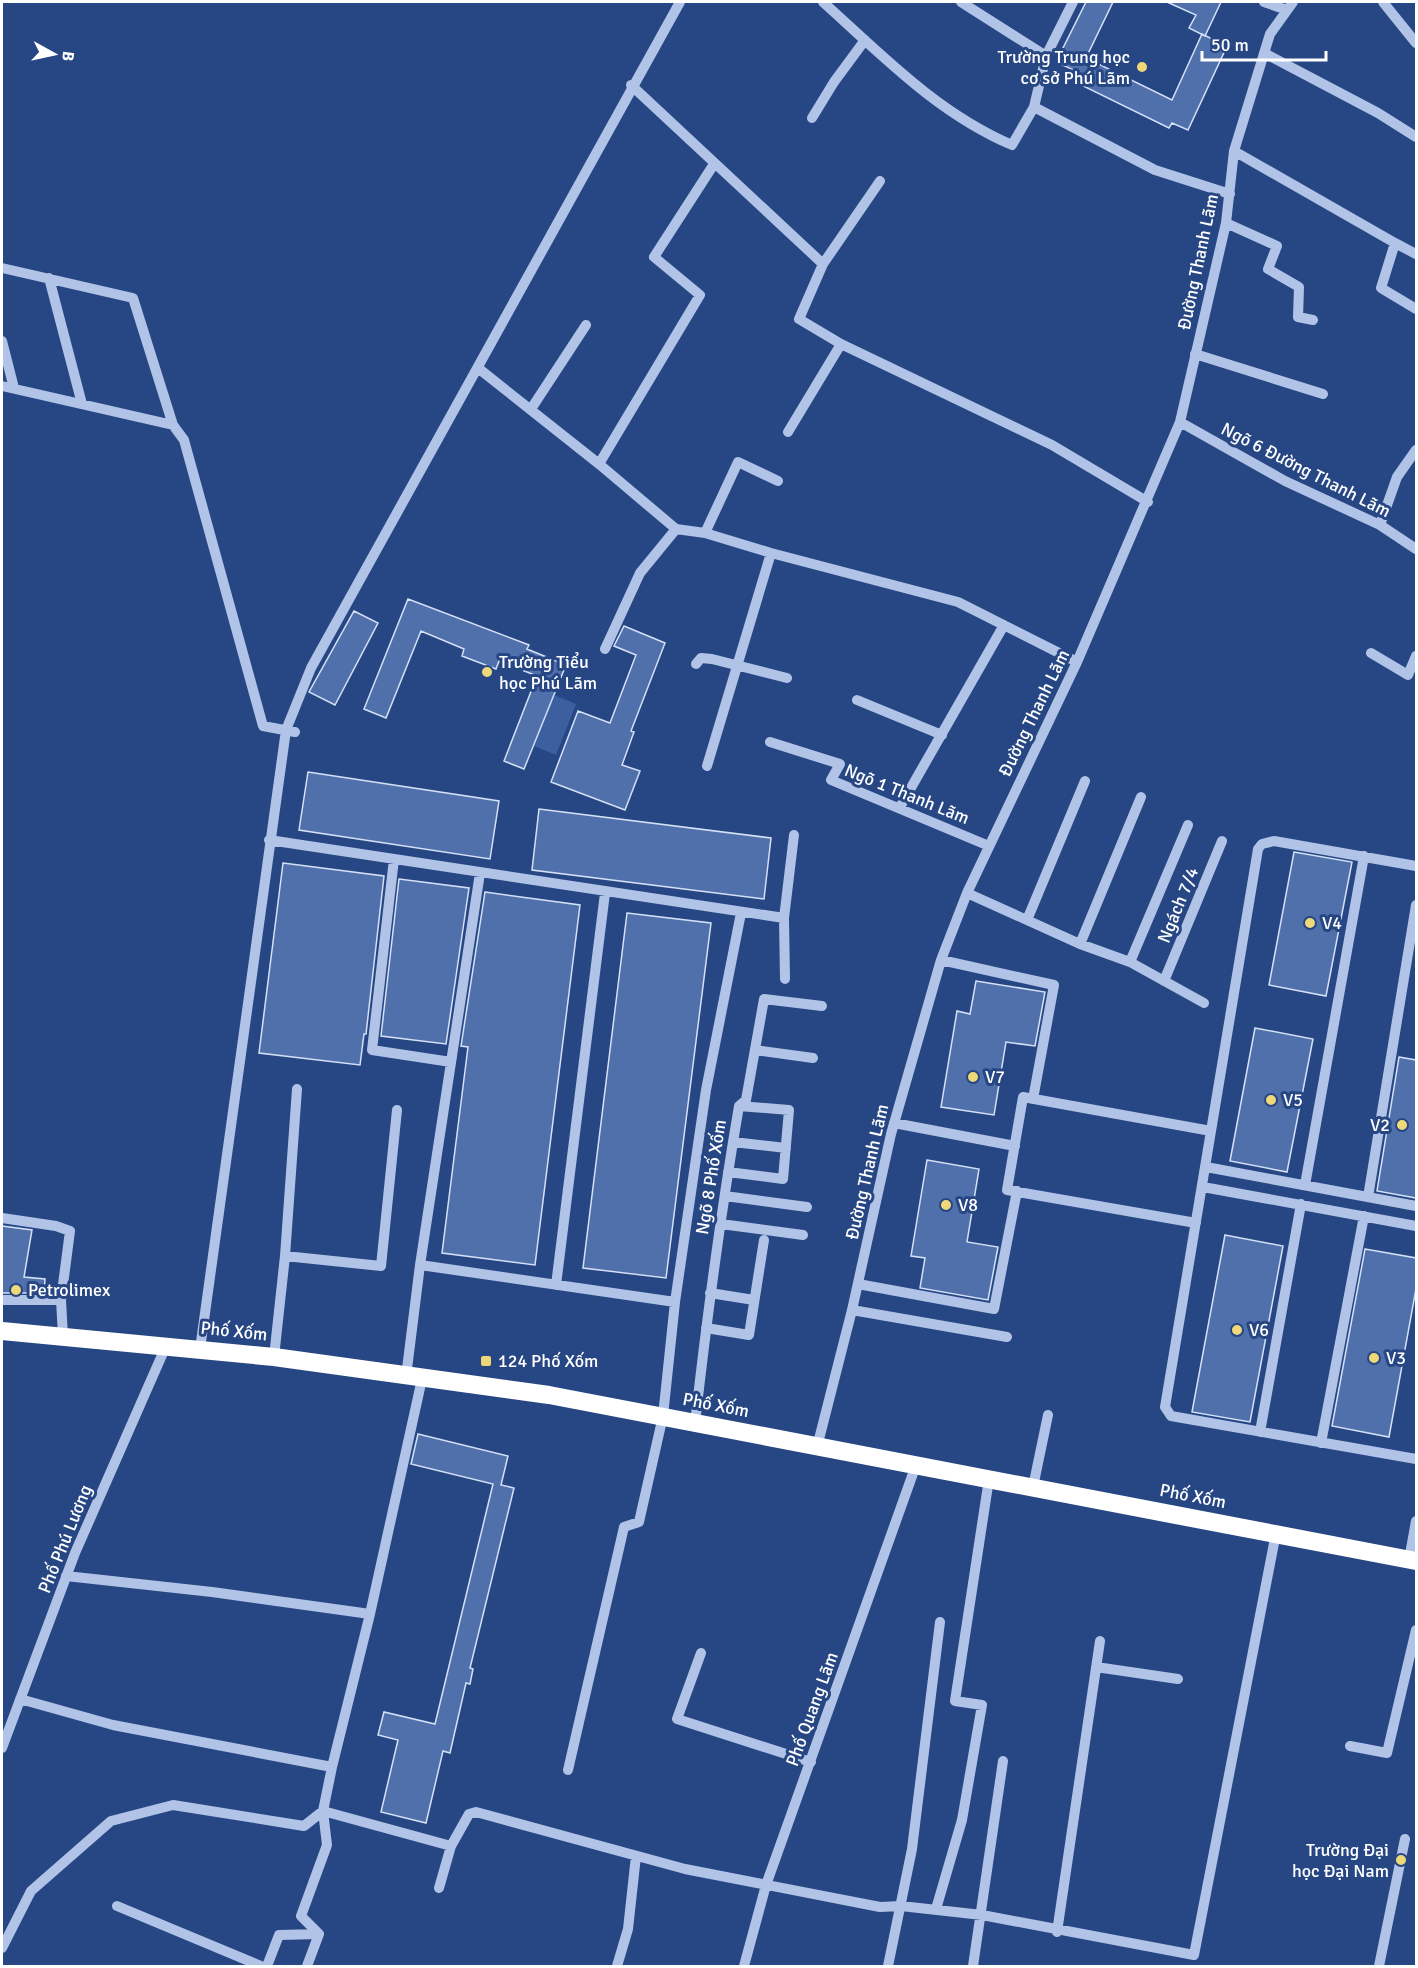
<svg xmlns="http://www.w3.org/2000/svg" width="1418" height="1968" font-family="Signika,sans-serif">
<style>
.green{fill:#3c5fa0}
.building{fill:#5070ab;stroke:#d4e0f6;stroke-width:1.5}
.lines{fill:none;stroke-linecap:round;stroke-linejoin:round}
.minor{stroke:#b1c4e7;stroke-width:10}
.highway{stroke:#fff;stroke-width:18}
.poi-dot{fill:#efd877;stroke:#274784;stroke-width:2}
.labels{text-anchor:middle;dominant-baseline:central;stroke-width:6;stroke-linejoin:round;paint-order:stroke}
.poi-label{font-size:18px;fill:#fff;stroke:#274784;text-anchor:start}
.street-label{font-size:18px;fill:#fff;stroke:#274784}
</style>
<rect width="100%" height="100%" fill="#274784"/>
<path class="green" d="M554 695 576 704 556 755 534 746Z"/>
<path class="building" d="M1086 2H1113L1086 58 1172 100 1202 34 1227 46 1188 130 1172 123 1169 128 1073 81 1078 72 1056 62Z
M1167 2H1221L1205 36 1189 28 1196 15Z
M408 599 529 645 527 649 566 665 524 769 504 761 537 676 499 661 496 669 462 656 464 649 421 631 386 718 364 709Z
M354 611 378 623 335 705 309 692Z
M624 626 665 643 631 731 634 732 622 765 640 771 625 810 551 782 578 711 610 723 636 655 614 646Z
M308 772 499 801 490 859 299 830Z
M539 809 771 838 764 899 532 870Z
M1294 852 1352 862 1326 996 1269 985Z
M283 863 384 876 366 1034H364L360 1065 259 1053Z
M399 879 469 888 446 1044 381 1036Z
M485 892 580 905 535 1265 442 1253 468 1047 461 1046Z
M627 913 711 923 666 1278 583 1268Z
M976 981 1045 992 1035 1046 1006 1042 994 1115 941 1107 957 1011 970 1014Z
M1255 1028 1313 1039 1287 1172 1230 1161Z
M1399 1057 1416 1060V1198L1377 1191Z
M927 1160 979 1169 967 1242 998 1247 988 1300 920 1288 925 1258 911 1256Z
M2 1226 32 1230 24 1277 45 1279 44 1293H2Z
M1225 1235 1283 1246 1250 1422 1192 1412Z
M1365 1249 1416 1258V1289L1389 1437 1332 1426Z
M418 1434 508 1456 501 1485 514 1488 470 1668 473 1669 470 1684 466 1683 450 1753 443 1751 426 1823 381 1812 398 1740 378 1735 384 1712 435 1724 493 1484 411 1464Z"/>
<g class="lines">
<path class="minor" d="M823 2C882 55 937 113 1012 145L1034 107 1046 56 1073 2
M961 2 1046 56
M1264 2 1287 10
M1383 2 1416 43
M1264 53 1378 113 1416 137
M631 85 823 264
M1034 107 1155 170 1230 194
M812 118 834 82 865 40
M1234 151 1395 243 1381 288 1416 309
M714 164 654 257 700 295 599 464 676 529 705 533 771 553 958 602 1077 662
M880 181 823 264 799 319 841 344 1052 445 1148 502
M1226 223 1277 246 1268 269 1299 287 1298 317 1313 320
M1395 243 1416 254
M2 268 133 298 173 425 184 440 263 726 295 732
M49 278 82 404
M2 341 14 388
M1195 354 1323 394
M478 368 599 464
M2 386 173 425
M531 409 586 325
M1180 422 1285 481 1380 525 1416 549
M788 432 841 344
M1380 525 1397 477 1416 450
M705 533 738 462 778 481
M605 649 640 573 676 529
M1371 653 1408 675 1416 656
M696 664 701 658 712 659 787 678
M857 700 942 735
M770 742 840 764 831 780 989 846
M707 766 771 553
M900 807 1004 625
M269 840 784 918 785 979
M394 859 372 1050 451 1062
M1416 866 1274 841 1262 844 1258 849 1165 1407 1171 1416 1416 1459
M967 893 1080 944 1130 962 1204 1003
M784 918 794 835
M1027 920 1085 781
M1080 944 1141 797
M941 960 1054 985 1033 1099
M1130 962 1188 825
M1164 981 1222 841
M755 1050 813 1058
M894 1123 1015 1146
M733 1142 786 1148
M1206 1167 1416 1206
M728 1172 783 1179 789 1110 739 1106
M1305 1185 1364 856
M1203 1187 1416 1226
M725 1196 807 1207
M1368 1197 1416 905
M2 1218 56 1226 70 1231 61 1300
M1196 1223 1007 1190 1023 1097 1211 1131
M721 1224 803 1235
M285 1256 297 1089
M420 1265 675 1302
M858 1284 994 1309 1017 1191
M556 1285 605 893
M710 1293 754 1300
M2 1300H61L63 1336
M852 1310 1007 1337
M706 1328 749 1335 764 1240
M200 1349 286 730 311 668 680 2
M274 1357 285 1256 381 1266 397 1110
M406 1377 420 1265 480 873
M695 1423C707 1317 721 1211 739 1106L746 1100 764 999 822 1006
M1260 1432 1301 1204
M1321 1443 1364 1216
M817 1447 852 1310 891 1134 941 960 967 893 1077 662 1180 422 1226 223 1234 151 1270 34 1293 2
M1033 1487 1048 1415
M1409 1560 1416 1521
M66 1576 212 1592 370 1614
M701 1653 677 1719 811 1762
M1096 1667 1178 1679
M20 1699 113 1725 332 1767
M1350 1746 1387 1753 1416 1630
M2 1748 75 1553 166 1346
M568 1770 624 1527 639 1522 663 1416 675 1302 706 1090 741 913
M323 1811 451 1846 469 1814 476 1812 685 1869 880 1907 901 1906 982 1915 1194 1955 1276 1533
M439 1888 451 1846
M117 1906 261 1966
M936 1909 962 1820 982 1705 955 1701 989 1479
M1057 1932 1100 1641
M2 1948 31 1891 111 1821 173 1805 304 1826 323 1811
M267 1966 279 1935 319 1934
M307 1966 319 1934 301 1916 327 1845 323 1811 332 1767 370 1614 422 1379
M617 1966 628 1929 636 1856
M744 1966 766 1885 916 1465
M888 1966 912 1849 940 1622
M973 1966 1003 1761
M1379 1966 1405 1839"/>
<path class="highway" d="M2 1331 274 1357 549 1395 1416 1561"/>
</g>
<g class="poi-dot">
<circle cx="1142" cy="67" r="6"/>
<circle cx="487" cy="672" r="6"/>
<circle cx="1310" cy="923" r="6"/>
<circle cx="973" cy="1077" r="6"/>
<circle cx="1271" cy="1100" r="6"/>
<circle cx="1402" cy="1125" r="6"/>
<circle cx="946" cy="1205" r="6"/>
<circle cx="16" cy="1290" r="6"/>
<circle cx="1237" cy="1330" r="6"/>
<circle cx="1374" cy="1358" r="6"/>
<rect x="480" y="1355" width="12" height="12" rx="3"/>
<circle cx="1401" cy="1860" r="6"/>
</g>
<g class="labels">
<g class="poi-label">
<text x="1130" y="57" text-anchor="end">Trường Trung học<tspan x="1130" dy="21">cơ sở Phú Lãm</tspan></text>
<text x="499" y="662">Trường Tiểu<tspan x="499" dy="21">học Phú Lãm</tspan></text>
<text x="1322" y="923">V4</text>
<text x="985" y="1077">V7</text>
<text x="1283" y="1100">V5</text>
<text x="1390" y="1125" text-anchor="end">V2</text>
<text x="958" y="1205">V8</text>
<text x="28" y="1290">Petrolimex</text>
<text x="1249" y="1330">V6</text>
<text x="1386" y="1358">V3</text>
<text x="498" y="1361">124 Phố Xốm</text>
<text x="1389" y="1850" text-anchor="end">Trường Đại<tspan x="1389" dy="21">học Đại Nam</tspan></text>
</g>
<g class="street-label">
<text transform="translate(1198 262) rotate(-78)">Đường Thanh Lãm</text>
<text transform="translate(1306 470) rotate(27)">Ngõ 6 Đường Thanh Lãm</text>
<text transform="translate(1034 713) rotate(-64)">Đường Thanh Lãm</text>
<text transform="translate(907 794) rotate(22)">Ngõ 1 Thanh Lãm</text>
<text transform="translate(1178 905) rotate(-68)">Ngách 7/4</text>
<text transform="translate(867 1172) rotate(-77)">Đường Thanh Lãm</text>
<text transform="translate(711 1177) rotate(-81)">Ngõ 8 Phố Xốm</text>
<text transform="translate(234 1331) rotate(6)">Phố Xốm</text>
<text transform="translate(716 1405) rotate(11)">Phố Xốm</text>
<text transform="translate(1193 1496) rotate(11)">Phố Xốm</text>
<text transform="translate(65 1539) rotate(-68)">Phố Phú Lương</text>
<text transform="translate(812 1709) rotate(-70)">Phố Quang Lãm</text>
</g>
</g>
<rect width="1418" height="1968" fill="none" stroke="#ffffff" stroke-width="6"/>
<g transform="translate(54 54) rotate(98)" stroke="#274784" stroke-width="4.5" paint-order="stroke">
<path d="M0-4.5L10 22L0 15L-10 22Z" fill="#ffffff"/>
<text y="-9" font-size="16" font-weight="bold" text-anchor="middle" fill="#ffffff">B</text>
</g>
<path d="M1202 51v9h124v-9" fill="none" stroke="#ffffff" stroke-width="3"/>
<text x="1211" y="51" font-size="18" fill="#ffffff" stroke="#274784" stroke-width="4.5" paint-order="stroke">50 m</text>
</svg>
